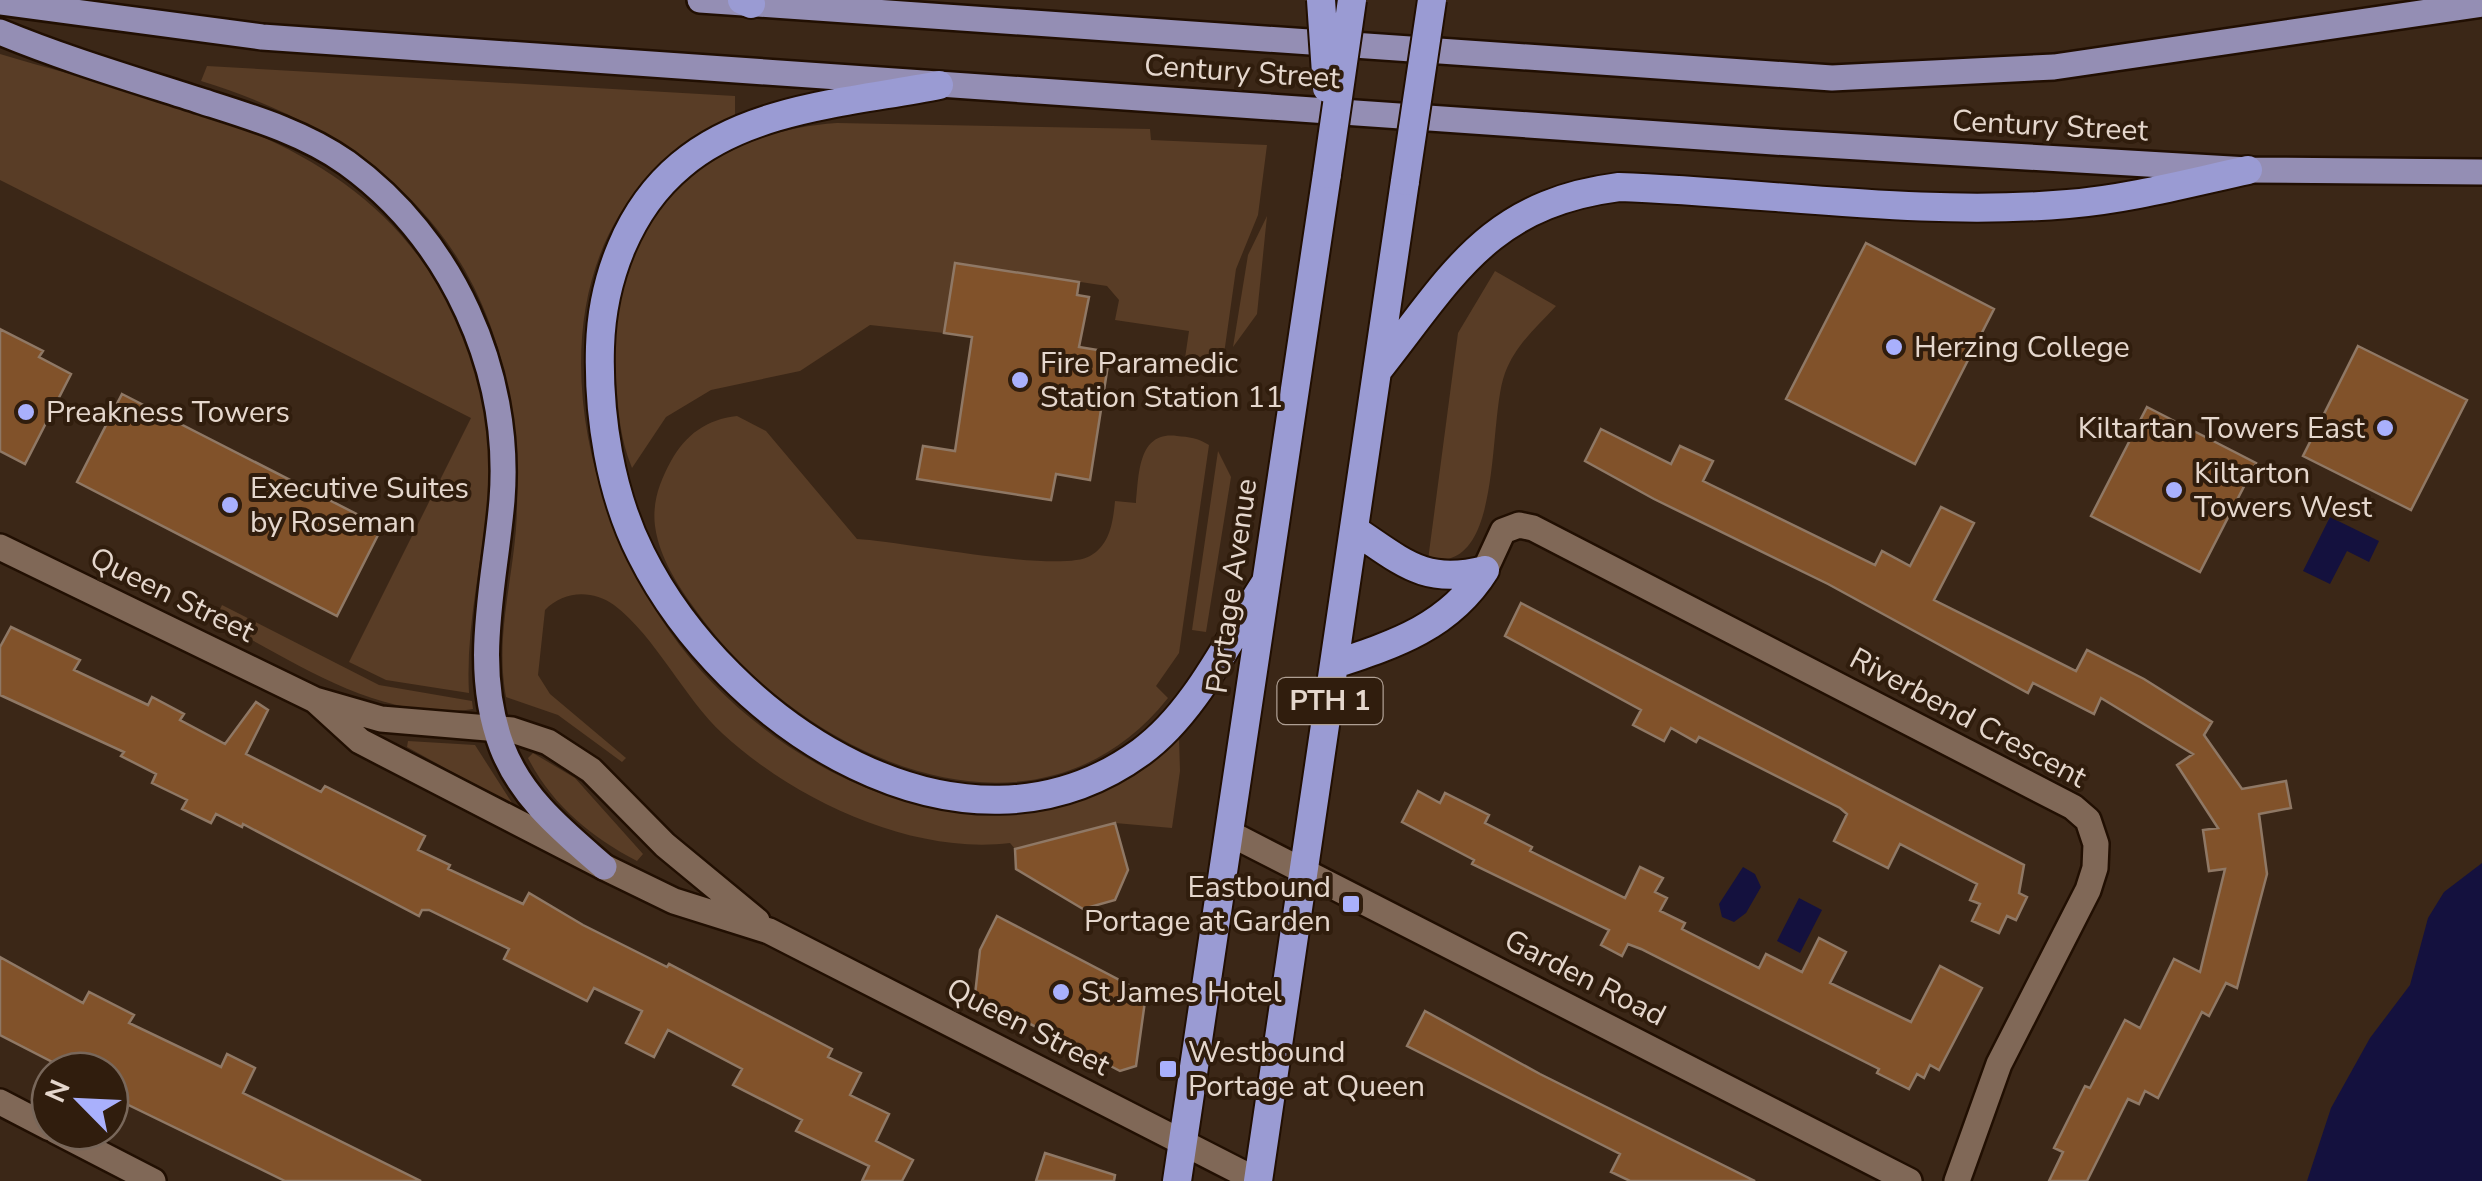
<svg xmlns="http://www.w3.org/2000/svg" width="2482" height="1181" font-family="'Nunito Sans',sans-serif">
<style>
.green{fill:#593d26}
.water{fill:#14113e}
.building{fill:#81522a;stroke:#8f7865;stroke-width:2.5}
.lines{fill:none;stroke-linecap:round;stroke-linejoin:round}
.minor-casing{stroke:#210f02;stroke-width:30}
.primary-casing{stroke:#210f02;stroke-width:30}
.trunk-casing{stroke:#210f02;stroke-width:32}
.minor{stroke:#806857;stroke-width:25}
.primary{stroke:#948eb4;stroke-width:25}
.trunk{stroke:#9a9bd3;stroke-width:28}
.trunk-bridge-casing{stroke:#210f02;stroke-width:32;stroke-linecap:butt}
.trunk-bridge{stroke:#9a9bd3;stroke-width:28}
.poi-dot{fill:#a9b0fc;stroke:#301d0d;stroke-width:4}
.labels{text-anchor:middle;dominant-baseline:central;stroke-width:8;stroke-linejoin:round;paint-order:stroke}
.shield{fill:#301d0d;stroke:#af9f93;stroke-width:2.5}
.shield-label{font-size:28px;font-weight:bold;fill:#e5d7cd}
.street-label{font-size:30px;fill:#e5d7cd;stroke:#301d0d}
.poi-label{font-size:30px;fill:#e5d7cd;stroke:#301d0d;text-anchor:start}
</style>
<rect width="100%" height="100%" fill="#3b2717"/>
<path class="green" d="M0 54C173 106 365 132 452 312 469 348 485 388 488 428 497 517 464 604 469 693L386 680 349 662 471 418 0 180Z
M207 66 735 96V116C524 210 558 472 670 632 781 789 1025 894 1179 737L1180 771 1172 828 1115 823 1015 849 1010 843C912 855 796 801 723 734 684 698 656 637 614 605 592 589 563 591 545 610L538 675 550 694 626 758 622 762 558 715 506 697C494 632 516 572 517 508 522 280 414 147 201 81Z
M837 123 1150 129 1151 140 1267 145 1258 215 1236 269 1224 354 1184 365 1189 331 1115 320 1119 300 1107 286 956 263 944 333 870 325 800 371 711 390 666 417 632 468C620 439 618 410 616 378 604 235 693 132 837 123Z
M1267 216 1257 314 1233 347 1248 255Z
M1495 271 1556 306C1536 328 1516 344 1505 373 1489 416 1501 542 1451 558 1444 561 1435 560 1428 560L1458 333Z
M737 416 766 431 857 539C902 541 1059 574 1090 556 1110 545 1113 522 1115 501L1136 503C1139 474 1138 431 1177 436 1189 437 1198 438 1209 445L1179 653 1156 686 1168 698C1038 861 814 762 707 625 685 596 660 563 655 526 652 502 660 481 671 461 685 435 707 419 737 416Z
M1218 451 1231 477 1206 632 1192 630Z
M222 605 379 685 472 701 473 709C380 723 294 661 215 620Z
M408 741 475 745 514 806 407 747Z
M533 753 575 778 643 854 637 861C591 837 552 805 528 758Z"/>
<path class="water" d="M2330 517 2379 541 2369 562 2347 551 2330 584 2303 571Z
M2482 863V1181H2307L2331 1108 2370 1038 2410 985 2428 918 2444 892Z
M1743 867 1755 874 1761 887 1746 913 1734 922 1722 917 1719 904Z
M1799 898 1822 910 1800 953 1777 941Z"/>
<path class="building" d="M1866 243 1994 309 1915 464 1786 399Z
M955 263 1079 282 1077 295 1089 297 1079 347 1110 352 1090 480 1056 474 1051 500 917 479 923 446 955 451 972 337 944 333Z
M0 329 43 351 39 357 71 374 25 464 0 451Z
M2358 346 2467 400 2411 510 2303 456Z
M122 394 382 527 337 616 77 482Z
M2147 407 2256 463 2200 572 2091 516Z
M1601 429 1671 464 1680 446 1713 461 1703 481 1875 565 1882 551 1910 566 1941 507 1974 523 1934 600 2076 671 2087 650 2144 679 2212 722 2204 735 2242 789 2286 781 2291 808 2259 814 2267 874 2237 988 2226 983 2209 1016 2202 1012 2158 1098 2145 1091 2139 1104 2128 1099 2087 1181H2049L2063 1152 2054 1148 2085 1086 2090 1088 2125 1020 2140 1028 2174 959 2200 972 2225 869 2209 871 2203 830 2218 828 2177 765 2193 754 2101 698 2094 714 2033 683 2028 693 1828 584 1654 499 1585 461Z
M1521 603 2024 865 2019 893 2027 897 2016 920 2007 916 1999 933 1972 921 1980 904 1970 900 1977 884 1900 844 1888 868 1834 841 1847 814 1840 808 1699 737 1696 742 1671 728 1664 741 1633 725 1641 710 1505 636Z
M11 627 80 660 74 670 148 705 152 697 184 714 180 720 225 744 256 702 268 710 246 754 321 792 325 786 425 836 418 850 450 865 448 869 523 904 529 893 583 925 667 967 669 964 832 1049 828 1057 861 1073 850 1095 889 1114 876 1141 913 1160 902 1181H862L869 1166 796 1131 802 1120 733 1085 742 1069 668 1030 654 1057 626 1043 642 1011 594 988 587 1001 504 959 509 949 429 910H422L419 916 243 824 242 827 216 814 211 823 182 809 187 800 152 783 156 774 121 756 124 752 0 695V647Z
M1418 791 1440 803 1445 793 1489 815 1485 823 1532 847 1530 851 1625 898 1640 867 1663 878 1655 892 1667 898 1660 911 1685 923 1682 929 1759 968 1766 954 1802 972 1819 938 1846 952 1830 983 1911 1022 1940 966 1982 988 1939 1070 1930 1065 1924 1078 1917 1074 1909 1089 1877 1073 1879 1069 1641 949 1628 944 1622 956 1601 945 1609 930 1472 864 1474 860 1402 822Z
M1115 823 1128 870 1115 900 1083 909 1016 869 1015 849Z
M997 916 1146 994 1136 1066 1120 1071 975 995 980 950Z
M0 957 83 1003 89 992 134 1015 129 1023 221 1067 227 1054 255 1068 243 1093 421 1181H285L110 1096V1071H70L0 1035Z
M1425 1011 1540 1074 1755 1181H1630L1611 1172 1620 1154 1407 1046Z
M1045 1153 1115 1175 1114 1181H1036Z"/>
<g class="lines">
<g class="minor-casing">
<path id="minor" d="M0 547 315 700 381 719 512 730 548 742 591 770 665 845 757 921
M1485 570 1503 531 1519 525 1533 528 2073 807 2088 820 2096 844 2095 868 2088 890 1999 1064 1957 1181
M315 700 360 741 604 867 674 901 769 931 1258 1181
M1231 834 1909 1181
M0 1102 50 1128
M56 1131 153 1181"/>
</g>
<g class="primary-casing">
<path id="primary" d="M700 0 1832 78 2054 67 2482 4
M0 2 262 37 1774 142 2248 170 2482 172
M0 32C65 59 133 79 201 101 251 117 303 132 347 163 452 239 512 371 502 500 495 584 471 665 502 747 522 799 564 832 604 867"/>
</g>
<g class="trunk-casing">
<path id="trunk" d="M742 0 751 4
M939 85C854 102 749 107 681 165 628 209 602 280 600 347 598 415 610 493 641 554 726 724 962 882 1141 752 1196 712 1229 638 1266 582
M1378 370C1453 275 1488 204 1619 187 1767 192 1920 217 2068 204 2129 199 2188 183 2248 170
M1356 531C1404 563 1425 585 1485 570
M1335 664C1396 644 1450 626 1485 570
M1177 1181 1327 174
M1258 1181 1405 181"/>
</g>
<use href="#minor" class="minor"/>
<use href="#primary" class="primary"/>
<use href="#trunk" class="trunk"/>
<g class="trunk-bridge-casing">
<path id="trunk-bridge" d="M1321 0 1327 88
M1327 174 1352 0
M1405 181 1432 0"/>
</g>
<use href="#trunk-bridge" class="trunk-bridge"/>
</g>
<g class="poi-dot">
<circle cx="1894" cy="347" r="10"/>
<circle cx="1020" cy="380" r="10"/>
<circle cx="26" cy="412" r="10"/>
<circle cx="2385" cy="428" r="10"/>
<circle cx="2174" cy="490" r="10"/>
<circle cx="230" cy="505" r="10"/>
<rect x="1341" y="894" width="20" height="20" rx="5"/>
<circle cx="1061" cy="992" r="10"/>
<rect x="1158" y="1059" width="20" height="20" rx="5"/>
</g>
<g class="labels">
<rect class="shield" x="1277.5" y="678" width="105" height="46" rx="8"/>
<g class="shield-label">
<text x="1330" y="701">PTH 1</text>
</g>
<g class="street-label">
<text transform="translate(1242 72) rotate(4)">Century Street</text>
<text transform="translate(2050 126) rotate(3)">Century Street</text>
<text transform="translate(1232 586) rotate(-82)">Portage Avenue</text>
<text transform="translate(172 595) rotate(26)">Queen Street</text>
<text transform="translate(1968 718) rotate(28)">Riverbend Crescent</text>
<text transform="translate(1585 978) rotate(27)">Garden Road</text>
<text transform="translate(1028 1027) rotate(27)">Queen Street</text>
</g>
<g class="poi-label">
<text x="1914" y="347">Herzing College</text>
<text x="1040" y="363">Fire Paramedic<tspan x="1040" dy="34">Station Station 11</tspan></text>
<text x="46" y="412">Preakness Towers</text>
<text x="2365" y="428" text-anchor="end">Kiltartan Towers East</text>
<text x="2194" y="473">Kiltarton<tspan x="2194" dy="34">Towers West</tspan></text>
<text x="250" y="488">Executive Suites<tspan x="250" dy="34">by Roseman</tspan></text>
<text x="1331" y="887" text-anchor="end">Eastbound<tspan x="1331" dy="34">Portage at Garden</tspan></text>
<text x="1081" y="992">St James Hotel</text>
<text x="1188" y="1052">Westbound<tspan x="1188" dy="34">Portage at Queen</tspan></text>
</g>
</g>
<g transform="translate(80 1101) rotate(294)"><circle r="48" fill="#301d0d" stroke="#78675a" stroke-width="2.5"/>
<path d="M0-8L18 38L0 25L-18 38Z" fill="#a9b0fc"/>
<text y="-15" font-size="28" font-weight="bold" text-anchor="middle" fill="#e5d7cd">N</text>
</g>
</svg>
